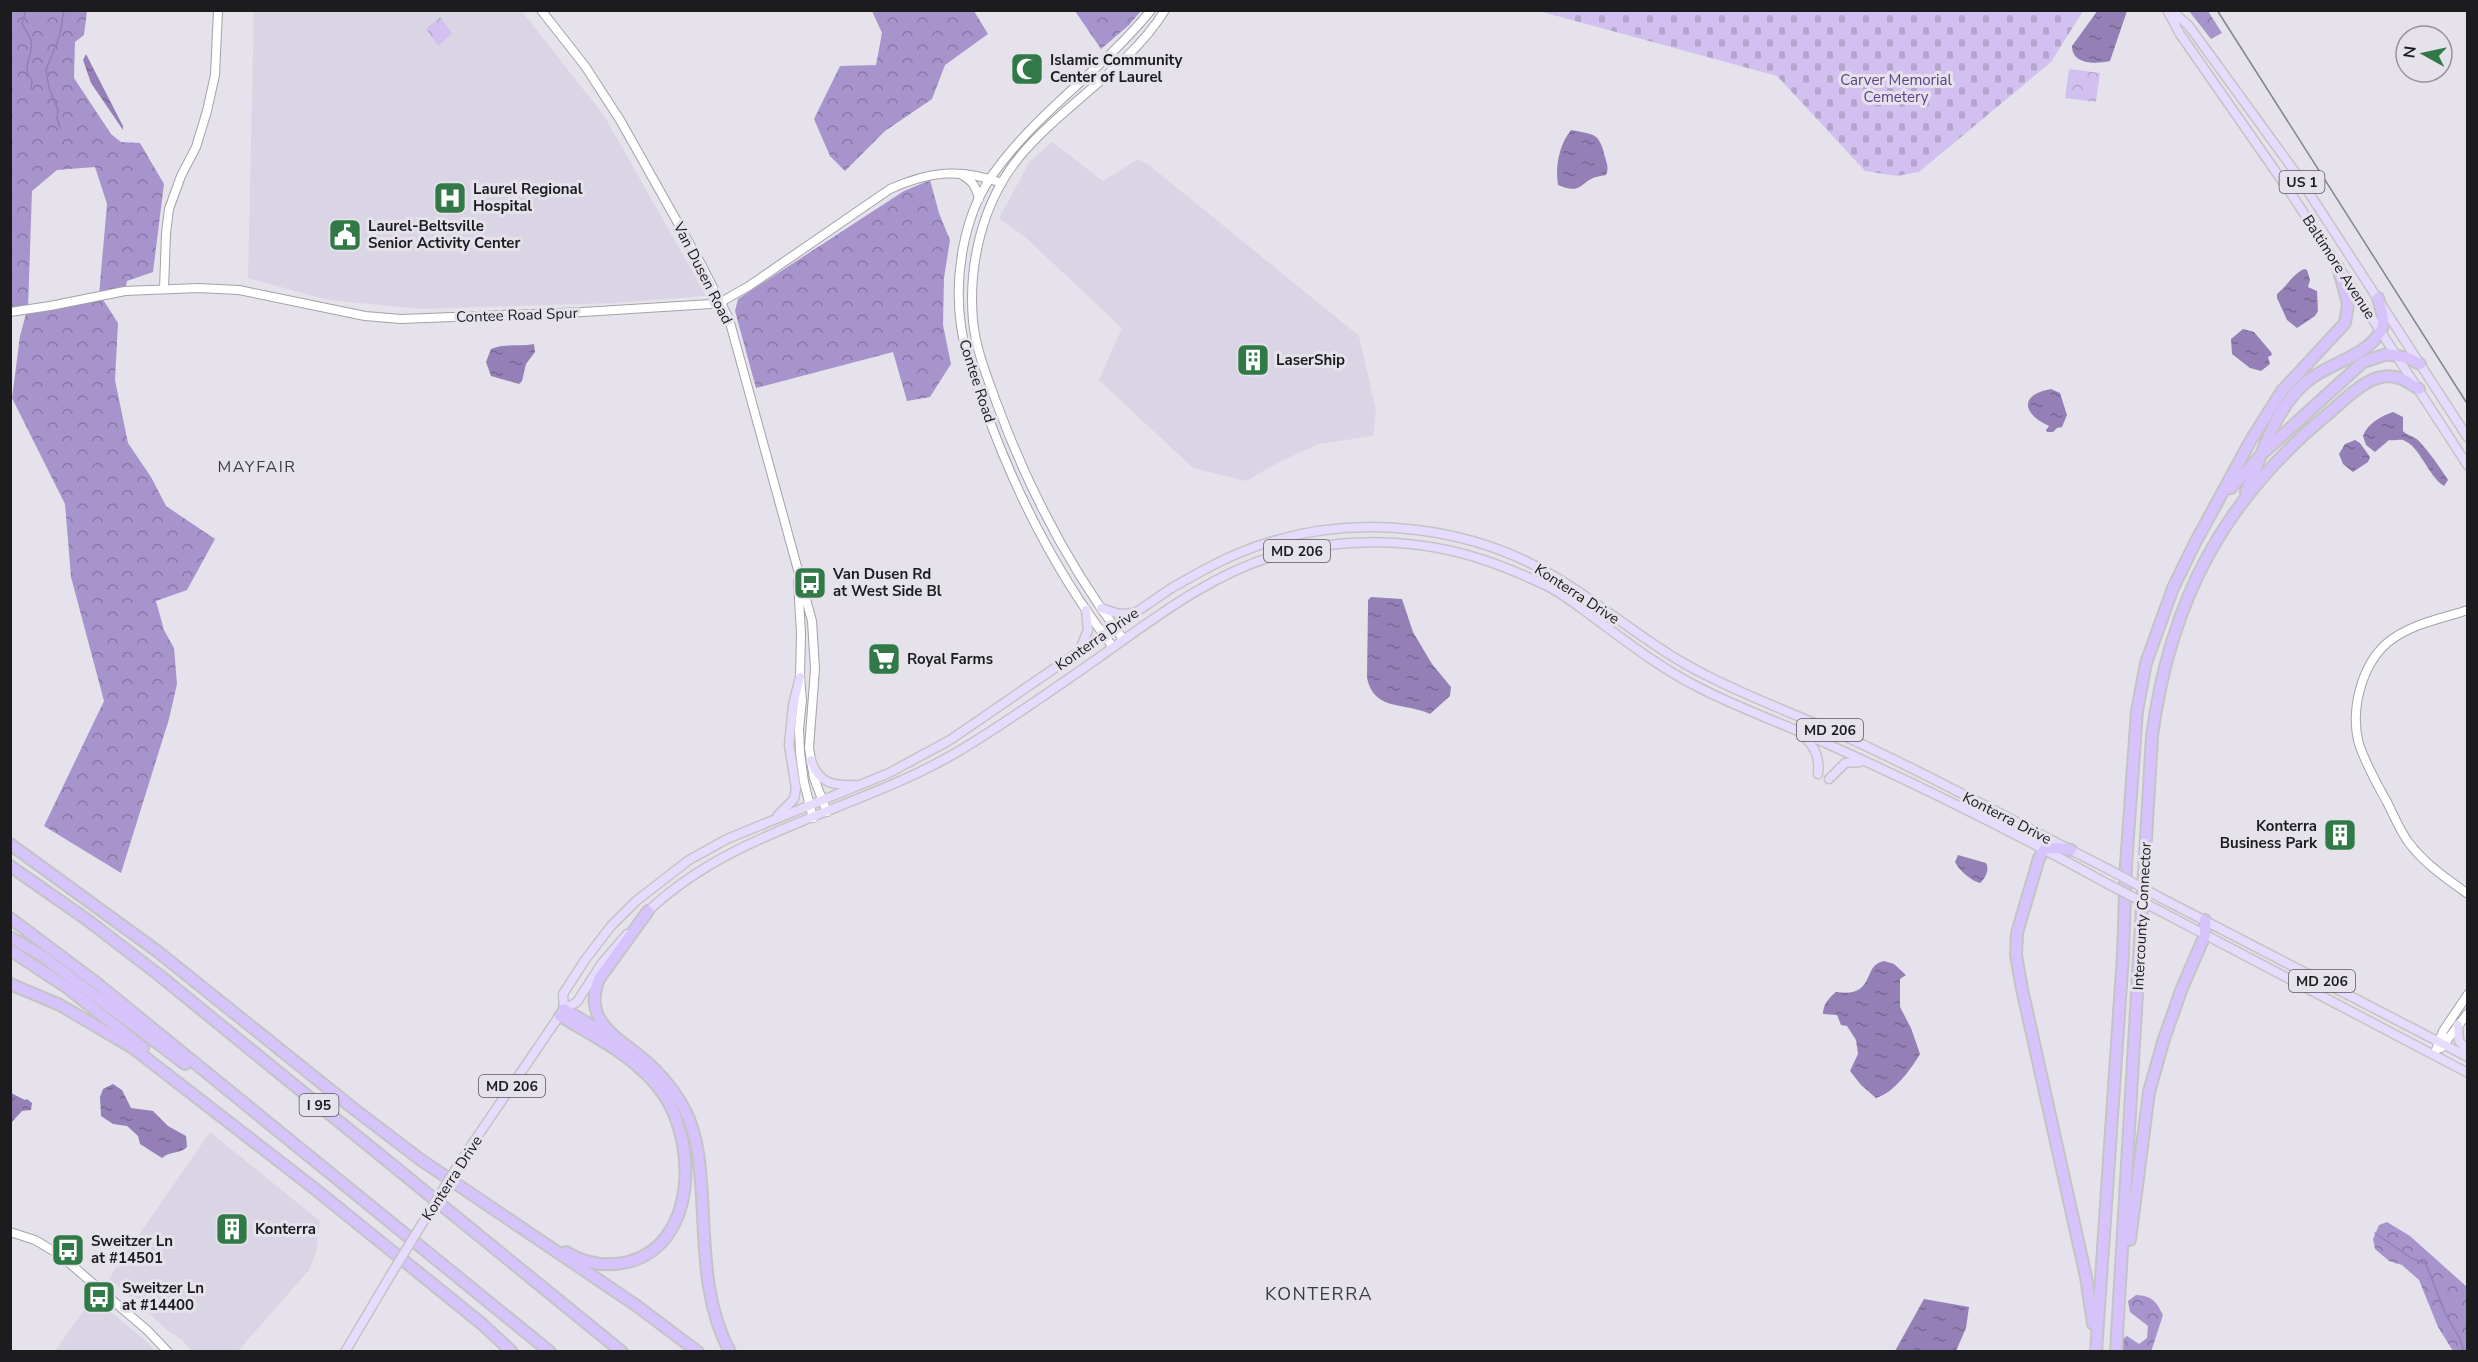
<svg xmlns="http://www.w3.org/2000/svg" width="2478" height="1362" font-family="'Nunito Sans',sans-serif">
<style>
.built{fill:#dad5e4}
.forest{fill:url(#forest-crowns);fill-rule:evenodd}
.cemetery{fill:url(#cemetery-stones)}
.park{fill:url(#park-crowns)}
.water{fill:url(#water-ripples)}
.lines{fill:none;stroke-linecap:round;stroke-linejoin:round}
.stream{stroke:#9480b6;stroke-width:1.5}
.secondary-casing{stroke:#a4a1a9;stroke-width:10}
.primary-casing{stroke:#c4c4c4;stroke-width:11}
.highway-casing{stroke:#c4c4c4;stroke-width:14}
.secondary{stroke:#fff;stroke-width:8}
.primary{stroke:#e7dbfd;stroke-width:8}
.highway{stroke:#d7c3fc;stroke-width:10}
.rail{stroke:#86848b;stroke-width:1.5}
.primary-bridge-casing{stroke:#c4c4c4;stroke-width:11;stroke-linecap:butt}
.primary-bridge{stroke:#e7dbfd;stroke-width:8}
.labels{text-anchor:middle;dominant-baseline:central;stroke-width:6;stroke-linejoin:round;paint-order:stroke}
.shield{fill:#e5e2eb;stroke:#58575c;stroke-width:1.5}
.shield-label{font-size:14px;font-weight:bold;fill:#1c1b1e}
.poi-label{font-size:15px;font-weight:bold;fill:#1c1b1e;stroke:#e5e2eb;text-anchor:start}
.park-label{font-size:15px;fill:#5d4186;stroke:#e5e2eb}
.street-label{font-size:15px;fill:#1c1b1e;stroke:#e5e2eb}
.neighbourhood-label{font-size:16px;letter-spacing:1.5px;fill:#3c3a41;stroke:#e5e2eb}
.quarter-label{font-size:18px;letter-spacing:1.5px;fill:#3c3a41;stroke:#e5e2eb}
</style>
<defs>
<pattern id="forest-crowns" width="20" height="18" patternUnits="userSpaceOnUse" patternTransform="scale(1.5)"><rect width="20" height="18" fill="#a894cc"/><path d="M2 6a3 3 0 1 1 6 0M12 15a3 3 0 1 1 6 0" fill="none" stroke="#8878a5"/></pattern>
<pattern id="cemetery-stones" width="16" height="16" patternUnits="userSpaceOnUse" patternTransform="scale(1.5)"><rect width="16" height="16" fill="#d2c1f0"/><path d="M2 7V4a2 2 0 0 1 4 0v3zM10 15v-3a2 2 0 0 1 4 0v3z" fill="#b4a5cd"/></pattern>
<pattern id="park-crowns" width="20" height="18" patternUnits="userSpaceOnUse" patternTransform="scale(1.5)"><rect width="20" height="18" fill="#d2c1f0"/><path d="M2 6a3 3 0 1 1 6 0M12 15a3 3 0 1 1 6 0" fill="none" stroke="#b4a5cd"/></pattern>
<pattern id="water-ripples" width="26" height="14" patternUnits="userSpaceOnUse" patternTransform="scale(1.5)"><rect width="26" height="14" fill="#9480b6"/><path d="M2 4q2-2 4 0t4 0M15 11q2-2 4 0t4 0" fill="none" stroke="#786893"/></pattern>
</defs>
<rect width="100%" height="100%" fill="#e5e2eb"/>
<path class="built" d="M521 10 605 117 706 296 615 303 423 309 328 300 248 278 254 11Z
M1052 142 1103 181 1138 159 1149 165 1359 336 1376 410 1373 436 1319 444 1281 461 1246 481 1193 468 1099 380 1122 328 1025 237 999 218 1030 161Z
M210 1132 320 1221 316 1252 309 1270 238 1351H191L182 1340 167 1330 109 1278Z
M93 1297 147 1342 155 1351H55Z"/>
<path class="forest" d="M11 11H87L84 35 75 42 74 78 111 134 121 142 140 143 164 184 153 272 127 281 125 291 100 295 118 323 115 380 128 443 151 477 166 506 215 539 187 590 156 601 164 630 174 648 177 684 169 719 121 873 44 826 104 701 71 577 65 504 12 398 20 336 27 310 11 311ZM95 167 107 204 99 295 28 309 32 191 57 170Z
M872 11H974L988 34 945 65 932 99 885 131 845 171 830 156 814 119 840 66 876 65 882 33Z
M1075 11H1141L1129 25 1101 49Z
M2189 11H2208L2222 33 2211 39Z
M930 180 939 213 950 240 944 278 943 325 951 364 930 397 907 401 893 352 756 388 735 311 738 299 904 191Z
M2387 1222 2410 1236 2467 1287V1351H2453L2438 1327 2419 1280 2402 1265 2389 1261 2375 1249 2373 1239 2379 1225Z
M2136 1295C2152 1296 2156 1301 2163 1315L2151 1352 2120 1351V1341L2127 1336 2139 1344 2147 1338 2148 1326 2130 1312 2128 1301Z"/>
<path class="cemetery" d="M1539 11H2083L2051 62 1919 172 1897 176 1865 171 1777 76Z"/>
<path class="park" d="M440 17 452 33 438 46 426 29Z
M2069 69 2100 73 2096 102 2065 98Z"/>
<path class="water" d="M2098 10 2127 11 2110 61C2096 64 2072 65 2072 46Z
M86 54 123 126V130L91 83 83 60Z
M1571 130C1595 135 1599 132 1605 157 1607 164 1609 168 1606 175 1602 176 1599 176 1596 177 1578 183 1583 195 1558 185 1555 167 1559 145 1571 130Z
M2304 269 2307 270 2310 280 2308 287 2317 291 2318 311 2315 316 2297 328 2287 320 2277 298V294C2287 286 2292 275 2304 269Z
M2243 329 2254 332 2271 352 2272 355 2268 357 2270 364 2261 371 2250 368 2232 354 2231 339Z
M534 344 535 352 526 364 522 381 519 384 491 376 486 362 491 349C504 343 520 347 534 344Z
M2051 389 2060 393 2067 415 2062 427 2057 428 2053 432H2047L2046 430 2049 426C2023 414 2018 395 2051 389Z
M2393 412 2403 417V431C2408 436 2414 436 2419 441 2430 453 2439 466 2448 480L2444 486C2428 476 2420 446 2403 440 2399 439 2394 441 2389 440L2375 452 2366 445 2363 436C2367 424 2381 416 2393 412Z
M2355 440 2360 443 2370 457 2368 462 2353 472 2343 464 2339 454 2345 444Z
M1371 597 1402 599 1413 632 1432 664 1451 687 1450 696 1430 714C1406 702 1374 712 1367 678L1368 605V600Z
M1958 855 1986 863C1990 869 1985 879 1980 883 1971 881 1959 870 1955 862Z
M1884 961 1894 964 1906 975 1900 979V1007L1911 1028 1920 1054C1911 1069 1894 1093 1876 1098L1861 1085 1850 1071 1858 1054 1856 1040 1847 1026 1841 1025 1837 1015 1823 1014C1823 1004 1829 998 1836 992 1877 998 1861 965 1884 961Z
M113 1084 122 1090 131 1108 153 1111 168 1126 186 1136 187 1147C180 1154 170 1151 162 1158L140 1144 138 1136 127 1126 113 1124 101 1116 100 1097 103 1089Z
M11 1093 25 1100 27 1099 32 1103 31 1110 22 1111 11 1123Z
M1924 1299 1969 1307 1966 1328 1956 1351H1895Z"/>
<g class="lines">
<path class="stream" d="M26 10 22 23C24 29 30 35 31 41 34 56 20 68 32 80L31 89
M60 128 57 118 58 110 49 88 46 70 60 35 64 10
M2375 1233 2411 1258 2426 1264 2445 1313 2460 1339 2464 1352"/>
<g class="secondary-casing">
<path id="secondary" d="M541 10 585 66 620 120 701 264 729 319 812 621 815 669 809 748 814 778 827 812
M962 175C973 181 976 187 979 199
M164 289 166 233 169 209 181 176 196 147 207 111 215 75 218 10
M10 312 50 306 125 291 198 288 239 290 365 316 401 319 583 312 711 304 721 302 749 286 890 189C930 171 960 168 1002 183
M798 581 801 634 800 677 802 700 799 729 800 752 804 782 813 818
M2468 610C2440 619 2410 624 2387 643 2361 666 2350 711 2359 744 2366 765 2377 784 2387 802 2394 816 2400 831 2409 843 2425 864 2447 879 2468 894
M1123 639C1069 567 1028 488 997 404 987 377 976 350 973 321 968 263 983 200 1021 155 1063 105 1131 66 1165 10
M1113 647C1057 575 1016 494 985 408 975 381 965 354 961 326 954 278 963 218 991 177 1037 111 1102 71 1151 10
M2441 1048 2468 1013
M2434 1055 2443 1031 2468 994
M10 1232 35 1240 60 1255 148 1331 168 1352"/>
</g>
<g class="primary-casing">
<path id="primary" d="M2167 10 2180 34 2292 195 2468 466
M2171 10 2189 26 2298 176 2468 438
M1101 608 1119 614 1133 613
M1080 649 1088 630 1086 610
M1803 735C1815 748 1820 756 1818 774
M811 760C818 783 833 786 855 785
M1829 779 1845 763 1860 762
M778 815 794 799 796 789 789 745 793 705 800 677
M2163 899 2468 1057
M2162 912 2468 1073
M644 915C732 828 861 811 964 748 1013 718 1061 684 1108 651 1161 613 1216 572 1280 554 1346 537 1419 538 1484 560 1505 567 1526 576 1545 585 1562 593 1578 606 1593 617 1627 642 1659 667 1696 686 1740 709 1787 725 1832 746 1925 788 2017 834 2106 883
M564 1009 563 994 585 960 611 926 636 901 689 860 727 839 889 773 950 740 1170 589C1203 570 1236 551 1273 541 1365 514 1472 527 1554 576 1606 607 1651 648 1706 675 1750 698 1798 715 1844 736 1933 776 2020 825 2108 869
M2458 1025 2459 1041 2468 1051
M460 1162 564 1009 577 1002 602 963 627 934
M345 1352 390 1276"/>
</g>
<g class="highway-casing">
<path id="highway" d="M2231 488 2263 453 2363 362 2387 354 2408 358 2420 364
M2246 492C2263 453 2276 402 2313 377 2333 363 2365 355 2379 334 2387 324 2381 309 2378 298
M10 844 157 951 354 1109 421 1160 637 1306 698 1352
M2071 850 2058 848 2045 849 2039 858 2017 933 2016 955 2022 989 2086 1277 2093 1324
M10 866 86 919 159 975 622 1352
M648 911 599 979C581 1024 622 1039 649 1064 666 1080 680 1098 689 1119 699 1144 700 1169 702 1196 705 1248 704 1304 730 1352
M10 918 94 981 550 1352
M10 937 41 955 185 1064
M10 950 69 989 143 1048
M10 984 60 1005 133 1048 315 1189 482 1324 512 1352
M564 1009 607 1035
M560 1016C597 1038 639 1058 664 1095 697 1144 697 1244 628 1262 606 1267 585 1264 566 1252
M2130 1240 2149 1092 2164 1039 2182 988 2205 935V920
M2096 1352 2123 955 2126 865 2137 711 2146 663 2173 588 2195 543 2251 440 2282 391 2345 323 2348 304 2338 267
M2116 1352 2152 736C2170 601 2223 500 2329 413 2347 398 2372 369 2399 378 2406 380 2412 385 2419 389"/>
</g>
<use href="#secondary" class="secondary"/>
<use href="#primary" class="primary"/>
<use href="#highway" class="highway"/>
<path class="rail" d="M2217 10 2468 405"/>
<g class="primary-bridge-casing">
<path id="primary-bridge" d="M2108 869 2163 899
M2106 883 2162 912
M390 1276 460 1162"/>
</g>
<use href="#primary-bridge" class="primary-bridge"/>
</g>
<defs>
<g id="mosque-square" transform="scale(1.725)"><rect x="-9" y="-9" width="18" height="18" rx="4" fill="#317a47" stroke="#e5e2eb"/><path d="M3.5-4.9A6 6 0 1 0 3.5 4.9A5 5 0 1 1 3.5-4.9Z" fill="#fff"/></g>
<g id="hospital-square" transform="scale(1.725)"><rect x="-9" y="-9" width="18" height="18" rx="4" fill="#317a47" stroke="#e5e2eb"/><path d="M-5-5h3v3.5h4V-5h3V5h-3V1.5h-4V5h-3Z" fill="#fff"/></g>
<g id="civic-square" transform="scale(1.725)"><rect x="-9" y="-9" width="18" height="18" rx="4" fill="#317a47" stroke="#e5e2eb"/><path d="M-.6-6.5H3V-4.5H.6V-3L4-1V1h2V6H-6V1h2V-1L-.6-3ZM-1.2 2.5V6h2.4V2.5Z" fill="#fff"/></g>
<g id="building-square" transform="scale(1.725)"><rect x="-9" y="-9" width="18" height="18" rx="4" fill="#317a47" stroke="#e5e2eb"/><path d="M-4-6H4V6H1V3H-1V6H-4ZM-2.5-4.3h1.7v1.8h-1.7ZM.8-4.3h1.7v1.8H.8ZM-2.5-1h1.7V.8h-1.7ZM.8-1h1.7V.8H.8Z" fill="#fff"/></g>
<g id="bus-square" transform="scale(1.725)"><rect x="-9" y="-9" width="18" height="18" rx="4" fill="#317a47" stroke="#e5e2eb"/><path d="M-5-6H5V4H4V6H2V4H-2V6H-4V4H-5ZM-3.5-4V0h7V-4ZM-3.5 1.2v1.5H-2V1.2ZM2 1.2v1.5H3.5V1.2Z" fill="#fff"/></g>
<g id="supermarket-square" transform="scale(1.725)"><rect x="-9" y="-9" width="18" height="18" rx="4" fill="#317a47" stroke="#e5e2eb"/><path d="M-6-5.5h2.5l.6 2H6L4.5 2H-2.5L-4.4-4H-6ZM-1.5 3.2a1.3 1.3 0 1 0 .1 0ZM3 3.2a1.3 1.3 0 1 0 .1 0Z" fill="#fff"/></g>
</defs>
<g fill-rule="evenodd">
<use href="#mosque-square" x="1027" y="69"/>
<use href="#hospital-square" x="450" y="198"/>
<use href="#civic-square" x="345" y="235"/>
<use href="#building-square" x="1253" y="360"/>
<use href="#bus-square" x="810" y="583"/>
<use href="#supermarket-square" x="884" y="659"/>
<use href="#building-square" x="2340" y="835"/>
<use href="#building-square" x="232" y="1229"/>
<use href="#bus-square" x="68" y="1250"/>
<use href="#bus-square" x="99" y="1297"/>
</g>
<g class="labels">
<g class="shield">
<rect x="2279.5" y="171" width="45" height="22" rx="4.5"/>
<rect x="1264" y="540" width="66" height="22" rx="4.5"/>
<rect x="1797" y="719" width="66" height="22" rx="4.5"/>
<rect x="2289" y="970" width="66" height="22" rx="4.5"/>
<rect x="479" y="1075" width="66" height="22" rx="4.5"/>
<rect x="299.5" y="1094" width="39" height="22" rx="4.5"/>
</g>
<g class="shield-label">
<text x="2302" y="182">US 1</text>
<text x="1297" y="551">MD 206</text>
<text x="1830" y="730">MD 206</text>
<text x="2322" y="981">MD 206</text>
<text x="512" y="1086">MD 206</text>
<text x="319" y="1105">I 95</text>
</g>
<g class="poi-label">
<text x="1050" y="60">Islamic Community<tspan x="1050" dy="17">Center of Laurel</tspan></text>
<text x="473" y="189">Laurel Regional<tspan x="473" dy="17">Hospital</tspan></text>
<text x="368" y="226">Laurel-Beltsville<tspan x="368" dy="17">Senior Activity Center</tspan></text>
<text x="1276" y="360">LaserShip</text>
<text x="833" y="574">Van Dusen Rd<tspan x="833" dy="17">at West Side Bl</tspan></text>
<text x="907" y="659">Royal Farms</text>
<text x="2317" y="826" text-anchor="end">Konterra<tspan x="2317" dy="17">Business Park</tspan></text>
<text x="255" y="1229">Konterra</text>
<text x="91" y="1241">Sweitzer Ln<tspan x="91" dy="17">at #14501</tspan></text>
<text x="122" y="1288">Sweitzer Ln<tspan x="122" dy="17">at #14400</tspan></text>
</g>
<g class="park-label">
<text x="1896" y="80">Carver Memorial<tspan x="1896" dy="17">Cemetery</tspan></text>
</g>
<g class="street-label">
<text transform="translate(2339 267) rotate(57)">Baltimore Avenue</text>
<text transform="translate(703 273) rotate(63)">Van Dusen Road</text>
<text transform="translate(517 315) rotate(-2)">Contee Road Spur</text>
<text transform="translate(977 381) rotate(72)">Contee Road</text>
<text transform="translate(1577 594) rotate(33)">Konterra Drive</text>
<text transform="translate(1097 639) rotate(-35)">Konterra Drive</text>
<text transform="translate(2007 818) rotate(27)">Konterra Drive</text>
<text transform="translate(2142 916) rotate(-87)">Intercounty Connector</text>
<text transform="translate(452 1178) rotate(-57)">Konterra Drive</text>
</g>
<g class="neighbourhood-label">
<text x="257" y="467">MAYFAIR</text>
</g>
<g class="quarter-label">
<text x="1319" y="1294">KONTERRA</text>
</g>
</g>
<rect width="2478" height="1362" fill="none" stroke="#1c1b1e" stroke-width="24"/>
<g transform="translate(2424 54) rotate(278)"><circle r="28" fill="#e5e2eb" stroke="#959299" stroke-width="1.5"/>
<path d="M0-4.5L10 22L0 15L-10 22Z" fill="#317a47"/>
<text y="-9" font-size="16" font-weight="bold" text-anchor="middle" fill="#1c1b1e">N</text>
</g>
</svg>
